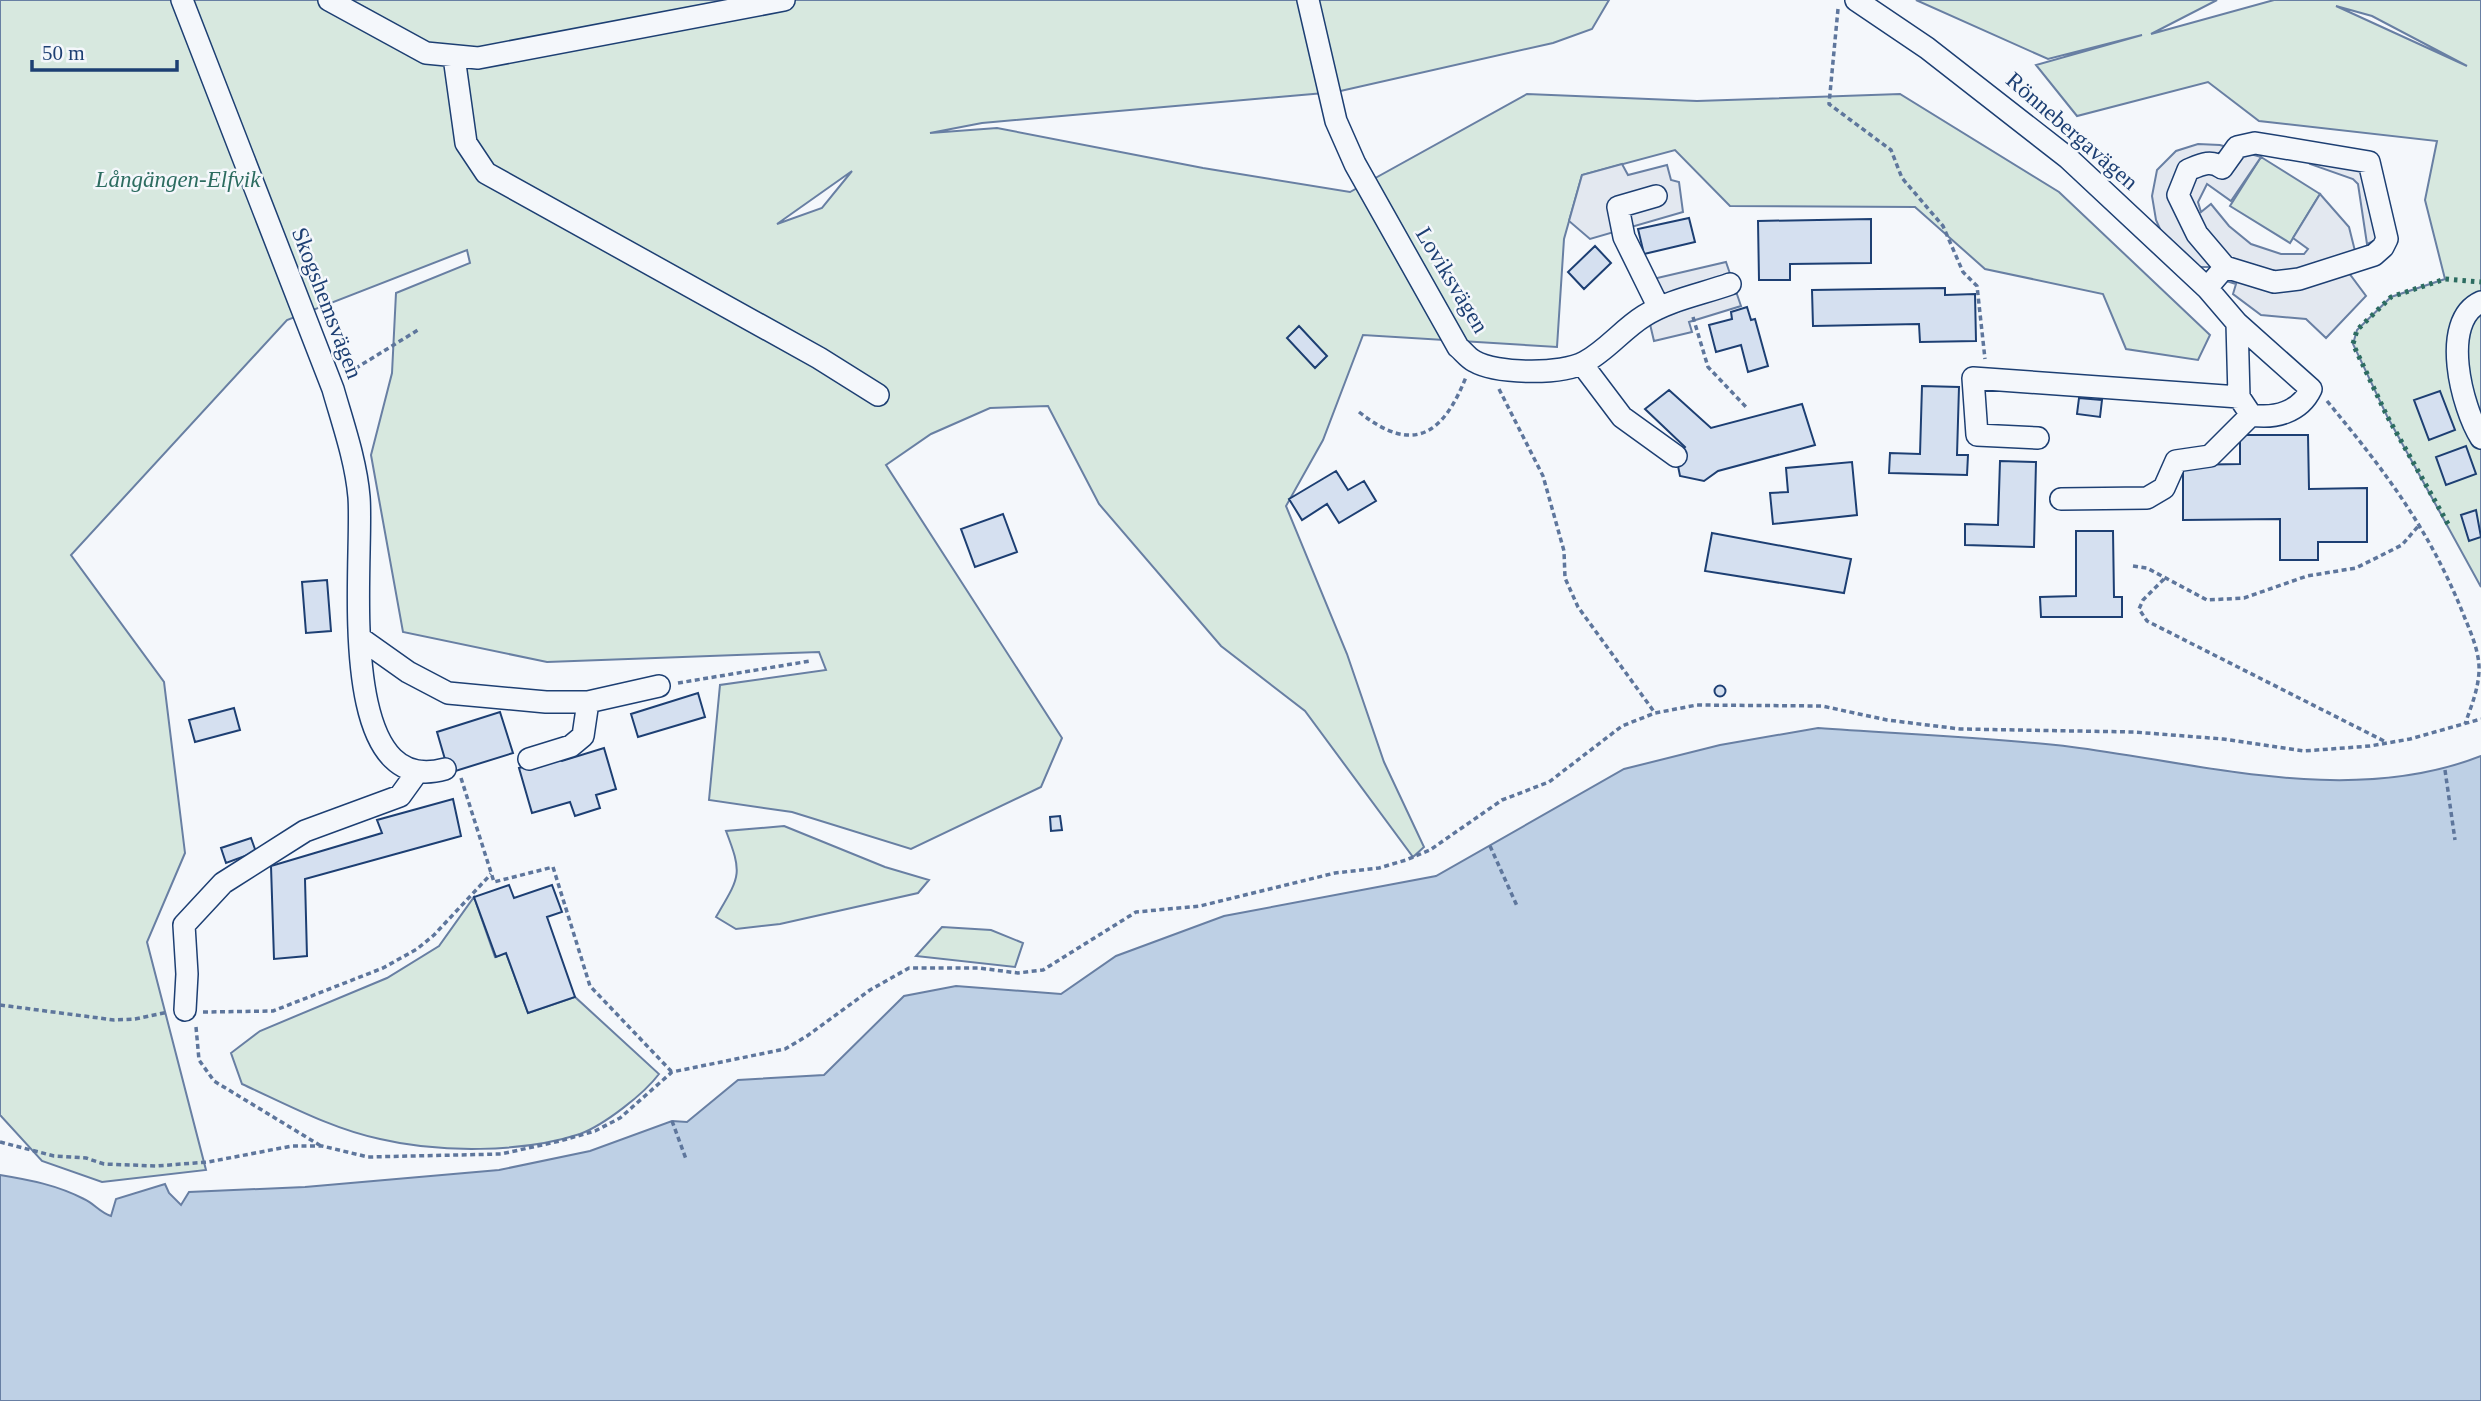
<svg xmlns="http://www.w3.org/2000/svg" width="2481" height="1401" font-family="Georgia,serif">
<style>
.green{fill:#d7e8df;stroke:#687fa3;stroke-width:2;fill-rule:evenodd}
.parking{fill:#e3e8f0;stroke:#687fa3;stroke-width:2}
.water{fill:#bed0e5;stroke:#687fa3;stroke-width:2}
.building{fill:#d5e0f0;stroke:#1d3f73;stroke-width:2}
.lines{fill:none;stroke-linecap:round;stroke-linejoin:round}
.minor-casing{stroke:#1d3f73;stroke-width:24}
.path{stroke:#5e769c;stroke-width:3.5;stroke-dasharray:5 3.5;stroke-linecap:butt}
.minor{stroke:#f4f7fb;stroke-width:21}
.hedge{stroke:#2c6c60;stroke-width:5;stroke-dasharray:3.5 5;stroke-linecap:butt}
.labels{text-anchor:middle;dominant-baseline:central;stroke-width:5;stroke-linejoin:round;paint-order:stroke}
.street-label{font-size:23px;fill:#1d3f73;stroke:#f4f7fb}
.park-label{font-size:23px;font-style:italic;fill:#2c6c60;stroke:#f4f7fb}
</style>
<rect width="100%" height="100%" fill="#f4f7fb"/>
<path class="green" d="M0 0H1609L1592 29 1553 43 1336 92 982 123 930 133 997 128 1203 168 1350 192 1527 94 1697 101 1900 94 2059 192 2210 335 2198 360 2126 349 2103 294 1985 269 1915 207 1730 206 1675 150 1582 175 1564 239 1557 347 1363 335 1323 440 1286 506 1347 654 1384 762 1424 847 1413 857 1305 711 1221 646 1099 504 1048 406 990 408 931 434 886 465 1062 738 1041 787 911 849 792 812 709 800 720 685 826 670 819 652 547 662 403 632 371 455 392 373 396 293 470 263 467 250 287 320 71 555 164 682 185 853 147 942 206 1170 102 1182 42 1161 0 1115ZM852 171 822 208 777 224Z
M1916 0H2217L2151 34 2274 0H2481V587L2387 416 2353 344 2357 330 2391 297 2445 279 2425 200 2437 141 2259 121 2208 82 2077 116 2036 65 2142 35 2048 59ZM2336 6 2372 16 2467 66Z
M2261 157 2320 194 2290 243 2230 206Z
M784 826 885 867 929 880 918 893 780 924 736 929 716 917C740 876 743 875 726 831Z
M474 897 495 957 506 953 528 1013 575 997 659 1074C644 1094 604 1125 580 1134 522 1153 439 1153 380 1139 332 1129 286 1104 242 1084L231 1053 260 1031 387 978 439 946Z
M942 927 991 930 1023 943 1015 967 916 956Z"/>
<path class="parking" d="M2198 144 2220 145 2261 157 2231 201 2207 184 2198 202 2201 212 2211 204 2229 226 2251 244 2281 254H2304L2308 249 2293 238 2320 194 2349 227 2355 251 2349 273 2366 296 2326 338 2306 319 2261 315 2233 294 2236 284 2223 280 2225 267H2188L2164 238 2156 220 2152 196 2157 170 2176 151Z
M2313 155 2366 164 2383 237 2367 244 2358 184 2353 179 2310 164Z
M1622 164 1628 175 1667 165 1671 180 1679 182 1683 212 1590 239 1569 221 1582 175Z
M1726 262 1741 306 1689 322 1692 332 1654 341 1640 282Z"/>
<path class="water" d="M1818 728C1902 734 1988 737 2072 747 2205 764 2351 807 2481 756V1401H0V1175C30 1180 57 1185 84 1199 95 1204 99 1212 111 1216L116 1199 165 1184 169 1193 181 1205 189 1192 305 1187 499 1170 590 1151 672 1121 687 1122 738 1080 824 1075 904 996 956 986 1061 994 1116 956 1224 916 1436 876 1624 769 1720 745Z"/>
<path class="building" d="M1689 218 1695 242 1644 254 1638 229Z
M1871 219V263L1790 264V280H1759L1758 221Z
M1595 246 1611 263 1584 289 1568 272Z
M1945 288V295L1975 294 1976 341 1920 342 1919 324 1813 326 1812 290Z
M1747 307 1751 320 1755 319 1768 366 1748 372 1741 345 1716 352 1709 325 1732 319 1731 312Z
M1299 326 1327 356 1315 368 1287 338Z
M1922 386 1959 387 1957 455H1968L1967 475 1889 473 1890 453 1920 454Z
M1669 390 1711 428 1802 404 1815 445 1718 471 1704 481 1680 476 1676 456 1685 447 1645 409Z
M2440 391 2455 430 2429 440 2414 400Z
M2079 398 2102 400 2100 417 2077 414Z
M2240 435H2308L2309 489 2367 488V542H2318V560H2280V519L2183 520V465L2240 464Z
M2466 446 2476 474 2446 485 2436 457Z
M2000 461 2036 462 2034 547 1965 545V524L1998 525Z
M1852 462 1857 515 1773 524 1770 493 1788 492 1786 468Z
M1336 471 1348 490 1364 481 1376 501 1339 523 1327 504 1302 520 1289 499Z
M2476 510 2481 537 2469 541 2461 515Z
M1003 514 1017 552 975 567 961 529Z
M2076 531H2113L2114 597H2122V617H2041L2040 597 2076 596Z
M1712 533 1851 559 1844 593 1705 571Z
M327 580 331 631 306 633 302 582Z
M1714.5 691a5.5 5.5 0 1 1 11 0a5.5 5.5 0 1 1-11 0Z
M698 693 705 717 638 737 631 714Z
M234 708 240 730 195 742 189 720Z
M500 712 513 753 449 773 437 732Z
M604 748 616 789 596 795 600 808 575 816 570 802 532 813 519 768 556 758 562 761Z
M453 799 461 836 305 879 307 956 274 959 271 866 382 833 377 820Z
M1060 816 1062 830 1051 831 1050 817Z
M251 838 256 852 226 863 221 848Z
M509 885 514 898 552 885 562 912 547 917 575 997 528 1013 506 953 496 957 474 897Z"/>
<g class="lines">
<g class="minor-casing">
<path id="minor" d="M182 0 333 389C343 424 356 461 359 497 364 556 332 801 445 769
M329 0 426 53 478 58 784 0
M1308 0 1336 121 1355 164 1458 347C1463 351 1468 358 1474 361 1496 374 1562 375 1585 362 1607 350 1623 329 1644 316 1669 300 1702 294 1730 284
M1856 0 1927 48 2068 158 2207 288 2237 323 2311 389C2300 412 2275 419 2251 415L2239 397 2237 323
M454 57 466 143 486 173 819 358 878 395
M1656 196 1618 207 1624 237 1659 308
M2207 288 2225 267 2197 234 2178 195 2188 170C2200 165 2211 159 2222 168L2237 147 2255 143 2369 162 2387 239 2383 247 2374 255 2299 279 2274 282 2225 267
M2481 302C2439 321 2462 408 2481 438
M1582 364 1622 417 1676 456
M2038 438 1977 435 1973 378 2239 397
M2061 499 2147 498 2164 488 2176 461 2210 456 2251 415
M360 638 408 672 448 693 546 702H588L659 686
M529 759 571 746 583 736 588 702
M185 1010 187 974 184 925 223 883 305 831 400 796 418 771"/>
</g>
<path class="path" d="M1838 9 1829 104 1891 150 1902 178 1943 226 1963 272 1977 286 1985 359
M1693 317 1708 367 1747 408
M348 373 418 330
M1499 389 1543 476 1564 551 1565 578 1578 607 1655 713
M2327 401C2385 471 2430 530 2464 616 2471 633 2480 653 2479 672 2478 690 2471 707 2465 724
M1359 412C1413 455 1443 435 1466 377
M2133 566 2147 568 2207 600 2244 598 2307 576 2356 568 2402 545 2420 524
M2164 579 2143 600 2139 609 2147 621 2386 742
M678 683 810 661
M2445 770 2455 840
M461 778 494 882 553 867 590 986 671 1071
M1490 846 1517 906
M0 1005 114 1020 135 1019 168 1012
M203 1012 273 1011 383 968 417 949 434 935 491 874
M196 1027 199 1060 214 1081 321 1146
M672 1121 686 1159
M0 1142 54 1156 86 1158 104 1164 156 1166 208 1162 292 1146H322L368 1157 501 1154 560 1141 595 1131 620 1118 672 1072 785 1049 807 1036 870 990 909 968H979L1018 973 1043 970 1136 912 1200 906 1335 873 1379 868 1406 860 1430 850 1502 800 1549 782 1622 726 1655 713 1697 705 1822 706 1887 720 1960 729 2134 732 2223 739 2304 751 2370 746 2410 739 2481 719"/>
<use href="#minor" class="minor"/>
<path class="hedge" d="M2448 524 2387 416 2353 344 2357 330 2391 297 2445 279 2481 282"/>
</g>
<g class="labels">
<g class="street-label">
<text transform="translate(2072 131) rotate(41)">Rönnebergavägen</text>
<text transform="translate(1452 280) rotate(59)">Loviksvägen</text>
<text transform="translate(327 303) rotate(69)">Skogshemsvägen</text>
</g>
<g class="park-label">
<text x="178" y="179">Långängen-Elfvik</text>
</g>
</g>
<path d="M32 60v10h145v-10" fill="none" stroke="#1d3f73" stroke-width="3.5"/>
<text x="42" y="60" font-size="21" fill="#1d3f73" stroke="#f4f7fb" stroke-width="5" paint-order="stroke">50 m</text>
</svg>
